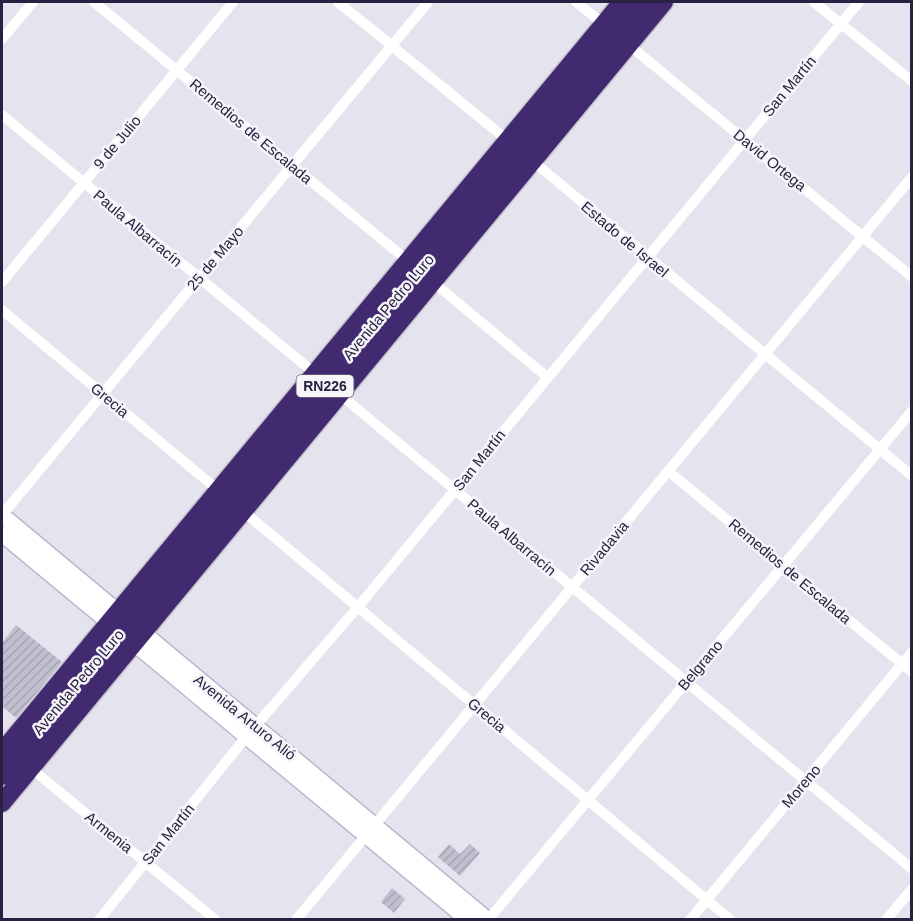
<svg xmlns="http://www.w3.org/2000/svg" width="913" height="921" font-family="Arial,sans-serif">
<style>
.building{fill:url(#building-hatch)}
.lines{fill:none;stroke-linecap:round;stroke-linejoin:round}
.secondary-casing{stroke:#bab6cf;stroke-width:18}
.highway-casing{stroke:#c3c1ca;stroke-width:21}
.street{stroke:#fff;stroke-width:10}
.secondary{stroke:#fff;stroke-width:15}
.highway{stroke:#422a71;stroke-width:18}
.labels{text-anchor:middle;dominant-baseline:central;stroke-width:5;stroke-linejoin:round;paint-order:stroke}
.shield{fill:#f5f5fa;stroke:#676179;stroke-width:1.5}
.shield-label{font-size:14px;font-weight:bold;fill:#2a2142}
.street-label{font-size:15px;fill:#2a2142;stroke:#f5f5fa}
</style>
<defs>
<pattern id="building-hatch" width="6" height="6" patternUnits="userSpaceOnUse" patternTransform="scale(1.5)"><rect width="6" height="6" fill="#c0bfcf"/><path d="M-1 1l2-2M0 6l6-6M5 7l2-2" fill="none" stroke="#a5a4b3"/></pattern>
</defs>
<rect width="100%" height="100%" fill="#e4e3ee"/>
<path class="building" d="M16 625 62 662 16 718 2 706V643Z
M449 844 460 854 470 844 480 853 460 876 438 857Z
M392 888 405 899 394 913 381 902Z"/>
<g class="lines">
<g class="secondary-casing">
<path id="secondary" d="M2 515 488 920
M2 534 468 920"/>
</g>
<g class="highway-casing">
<path id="highway" d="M2 752 622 2
M2 776 643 2
M2 803 664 2"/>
</g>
<path class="street" d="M94 2 408 261
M338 2 510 142
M576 2 604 24
M814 2 912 81
M2 39 33 2
M629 45 912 277
M2 115 318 376
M529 158 912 476
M2 282 233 2
M433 282 547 377
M2 310 218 490
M337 392 912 869
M668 471 912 672
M243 511 731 920
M2 515 428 2
M28 766 216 920
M99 920 246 737 358 607 859 2
M296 920 912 177
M488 920 912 411
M690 920 912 652
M886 920 912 889"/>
<use href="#secondary" class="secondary"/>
<use href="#highway" class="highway"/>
</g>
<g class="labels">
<rect class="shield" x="296.5" y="375" width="57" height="22" rx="4.5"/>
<g class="shield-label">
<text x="325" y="386">RN226</text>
</g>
<g class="street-label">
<text transform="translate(789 86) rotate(-50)">San Martín</text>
<text transform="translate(251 131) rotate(40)">Remedios de Escalada</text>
<text transform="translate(117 142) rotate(-50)">9 de Julio</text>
<text transform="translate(770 160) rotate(39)">David Ortega</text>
<text transform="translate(138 228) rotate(40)">Paula Albarracín</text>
<text transform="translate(625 239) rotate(40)">Estado de Israel</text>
<text transform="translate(215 258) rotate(-50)">25 de Mayo</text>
<text transform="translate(388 307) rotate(-50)">Avenida Pedro Luro</text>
<text transform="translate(110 400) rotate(40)">Grecia</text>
<text transform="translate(479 460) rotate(-51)">San Martín</text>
<text transform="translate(512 537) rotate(40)">Paula Albarracín</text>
<text transform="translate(604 548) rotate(-50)">Rivadavia</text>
<text transform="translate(790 571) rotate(40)">Remedios de Escalada</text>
<text transform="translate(700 665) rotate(-50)">Belgrano</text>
<text transform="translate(78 682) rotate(-50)">Avenida Pedro Luro</text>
<text transform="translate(487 715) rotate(40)">Grecia</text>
<text transform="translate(245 717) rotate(39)">Avenida Arturo Alió</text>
<text transform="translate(801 786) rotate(-50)">Moreno</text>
<text transform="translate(109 832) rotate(39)">Armenia</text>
<text transform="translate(168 834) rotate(-51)">San Martín</text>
</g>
</g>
<rect width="913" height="921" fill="none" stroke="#2a2142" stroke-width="6"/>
</svg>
